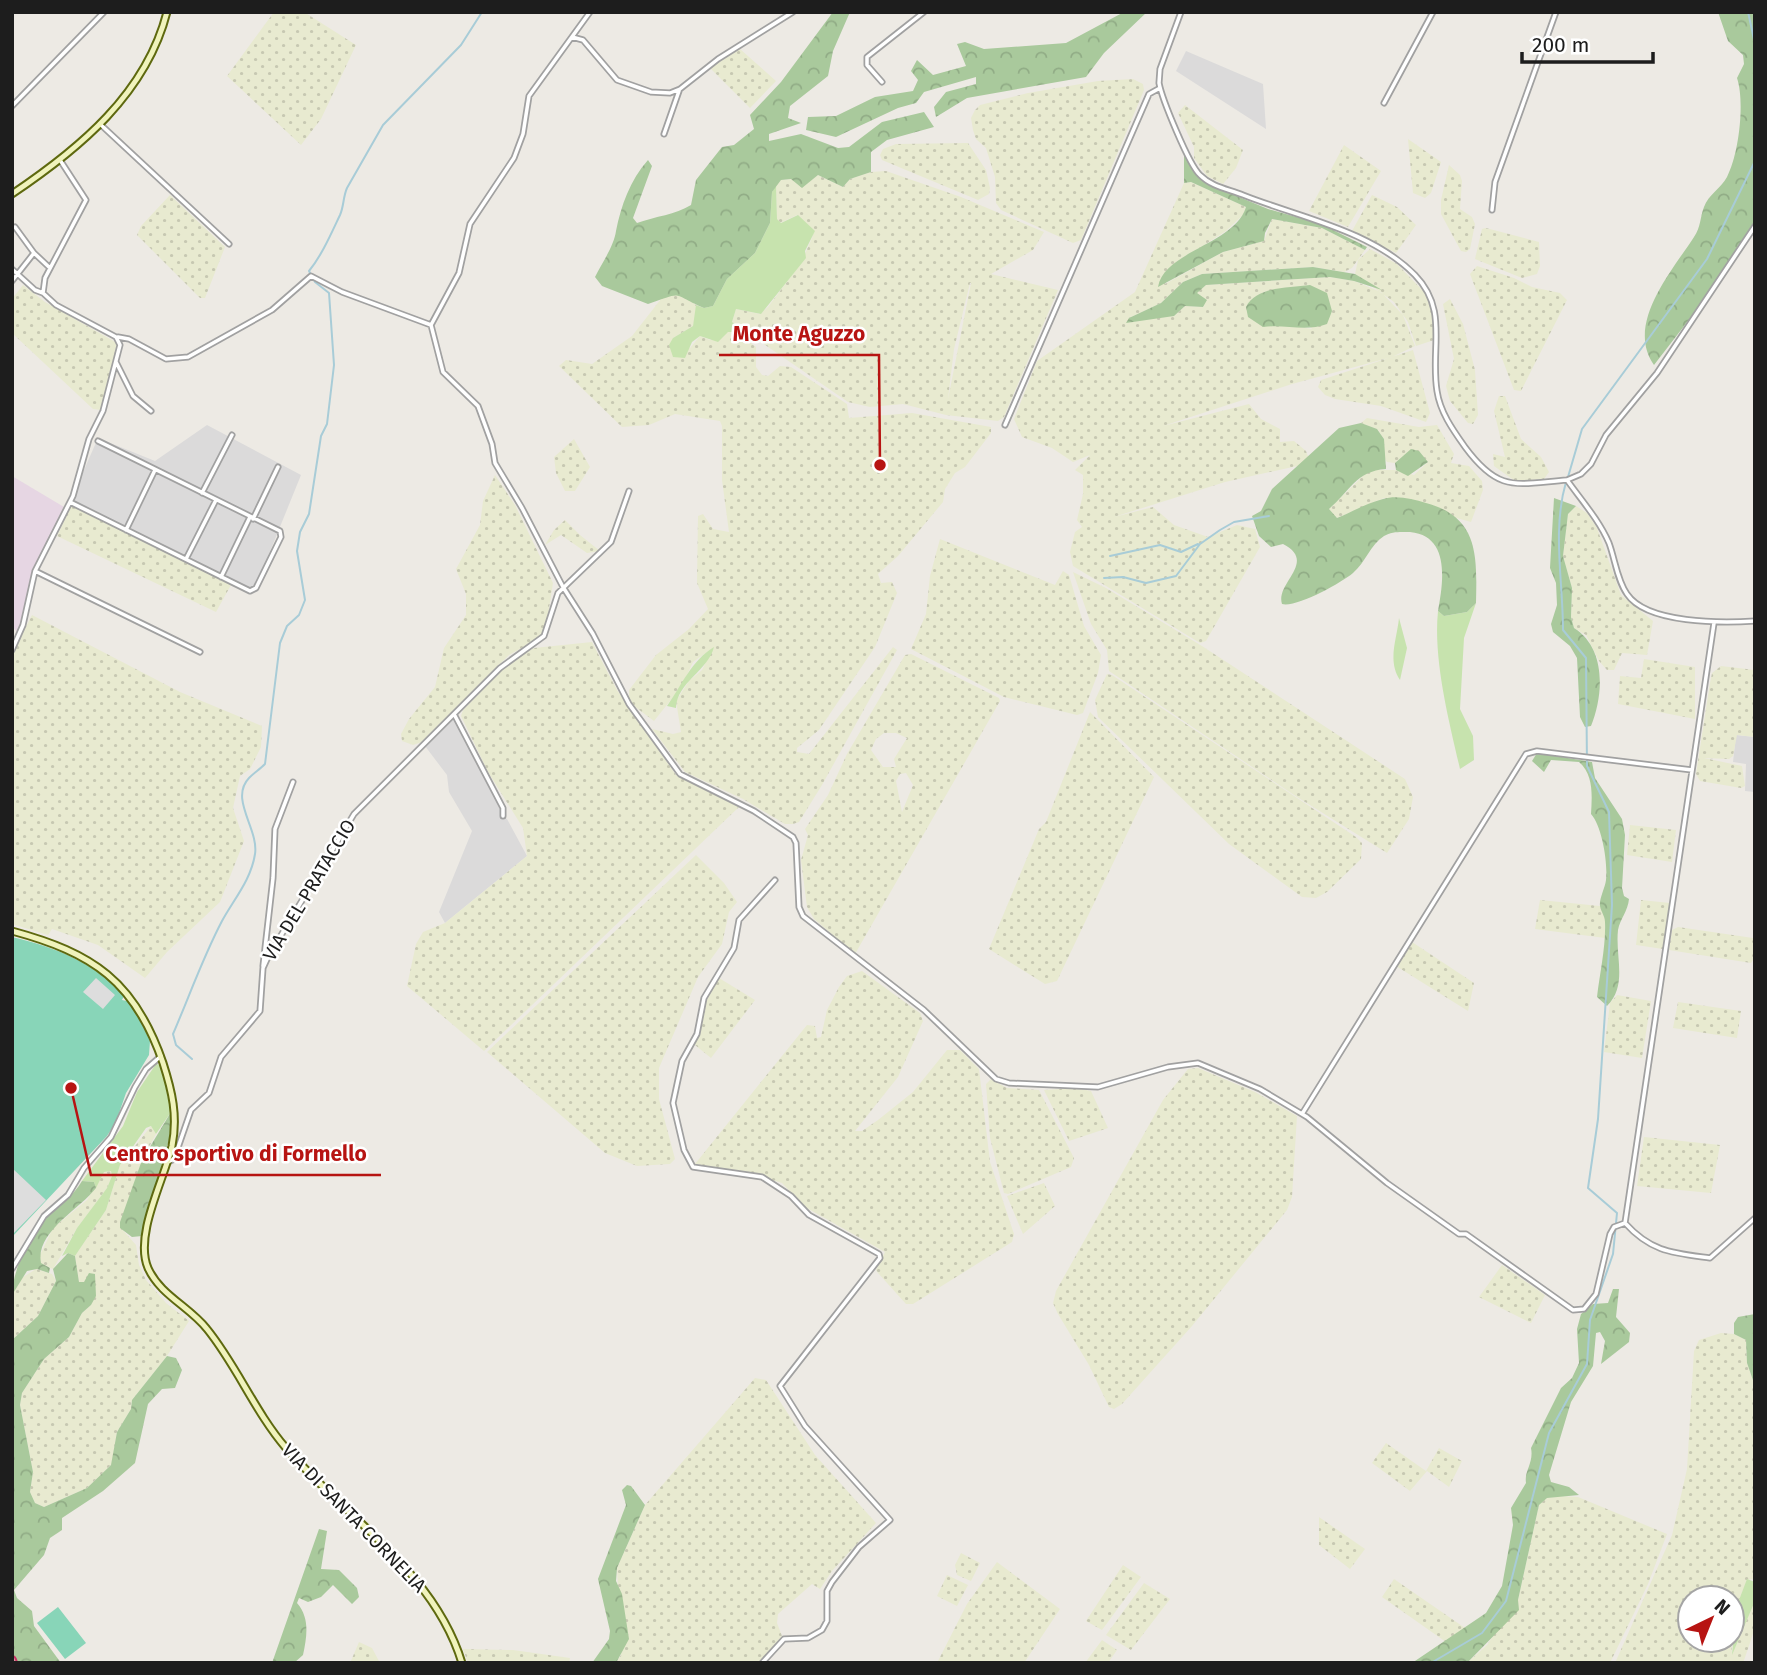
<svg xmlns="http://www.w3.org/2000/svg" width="1767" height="1675" font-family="'Fira Sans',sans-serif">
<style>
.residential{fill:#dbdada}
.industrial{fill:#e6d6e3}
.farmland{fill:url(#farmland-dots);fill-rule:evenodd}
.grass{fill:#c7e3ae}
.forest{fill:url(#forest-crowns)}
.pitch{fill:#88d5b8}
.parking{fill:#ddd}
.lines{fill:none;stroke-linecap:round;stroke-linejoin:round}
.stream{stroke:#a8ccd7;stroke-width:2}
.street-casing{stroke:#a1a1a1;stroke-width:7}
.secondary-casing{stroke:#5e690f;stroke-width:9}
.highway-casing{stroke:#c83465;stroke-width:10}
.street{stroke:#fff;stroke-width:3.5}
.secondary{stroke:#f0f3bc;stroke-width:5}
.highway{stroke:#de929f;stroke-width:6}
.labels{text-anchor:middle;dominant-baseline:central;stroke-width:5;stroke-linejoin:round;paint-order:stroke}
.street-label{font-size:19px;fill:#1d1d1d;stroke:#fff}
.leader{fill:none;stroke:#b71412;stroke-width:2.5}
.callout-dot{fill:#b71412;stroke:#fff;stroke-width:2.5}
.callout-label{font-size:21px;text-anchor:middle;font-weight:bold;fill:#b71412;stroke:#fff;stroke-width:5;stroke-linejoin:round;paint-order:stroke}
</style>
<defs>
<pattern id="farmland-dots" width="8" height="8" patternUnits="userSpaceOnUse" patternTransform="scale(1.75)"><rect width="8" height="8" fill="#e8ead0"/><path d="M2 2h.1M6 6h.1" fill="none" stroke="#c7c8b2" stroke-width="1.8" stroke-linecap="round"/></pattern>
<pattern id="forest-crowns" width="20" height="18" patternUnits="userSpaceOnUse" patternTransform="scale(1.75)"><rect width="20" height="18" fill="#a9c99c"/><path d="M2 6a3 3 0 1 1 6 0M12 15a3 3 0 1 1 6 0" fill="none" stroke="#91ac86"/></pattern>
</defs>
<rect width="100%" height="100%" fill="#edeae4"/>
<path class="residential" d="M1186 51 1263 84 1266 129 1176 71Z
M207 425 301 475 254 591 70 502 98 438 155 461Z
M454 717 501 806V815L507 819 527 856 445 923 439 912 472 831 449 792 447 775 425 746Z
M1736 735 1755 737V792L1745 791 1746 764 1733 762Z"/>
<path class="industrial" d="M12 476 64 507 35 567 18 633 12 626Z"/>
<path class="farmland" d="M274 12H304L356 45 321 119 301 145 227 76Z
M740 49 776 81 750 108 710 68Z
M1133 79 1143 84 1144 90 1081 240 1073 243 1001 210 996 203 995 177 986 148 976 139 973 130 971 118 975 110 980 105 1028 93 1098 81Z
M1185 105 1243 150 1236 168 1223 184 1207 176 1194 158V147L1178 113Z
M1408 139 1441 162 1431 193 1425 198 1413 193Z
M968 143 986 170 990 188 989 194 978 200 882 160 880 155 883 149 896 144Z
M1344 145 1381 171 1348 227 1309 211Z
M1449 165 1460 175 1462 181 1460 209 1472 217 1475 224 1470 249 1466 252 1461 251 1441 214V200Z
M886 171 961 197 1044 232 1033 250 991 274 1058 290 1004 417 998 421 946 415 903 404 870 407 848 402 732 322 736 309 760 314 768 307 801 263 812 238 814 231 797 215 780 223 777 219 776 185 781 180 792 179 802 187 818 175 843 187 850 179 871 172ZM970 283H971L948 399 954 349Z
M1191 182 1246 207 1244 214 1226 231 1178 262 1165 284 1223 252 1264 241 1272 219 1322 228 1365 250 1352 268 1344 272 1313 267 1202 274 1183 282 1161 303 1129 318 1174 316 1185 306 1204 307 1196 293 1206 285 1330 277 1354 281 1381 292 1403 315 1415 346 1392 357 1292 384 1163 426 1249 404 1261 419 1280 429V442L1294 441 1306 451 1309 459 1302 465 1225 482 1114 517 1153 507 1174 525 1208 537 1237 525 1255 529 1260 547 1206 641 1200 643 1073 566 1070 552 1075 532 1082 527 1077 520 1083 494V475L1075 470 1090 455 1073 462 1052 448 1022 437 1014 419 1037 361 1135 292 1184 183ZM1281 290 1312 329 1284 324 1263 292Z
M170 195 225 247 205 298H200L137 235 141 226Z
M1372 195 1397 207 1416 225 1396 253 1352 231Z
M1486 228 1539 242 1540 266 1537 274 1522 278 1475 259 1482 229Z
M1370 249 1397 264 1428 296 1436 323 1434 340 1416 346 1408 322 1394 302 1355 274 1358 260Z
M1477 266 1514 278 1532 287 1560 293 1567 300 1521 391 1514 390 1470 274Z
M23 285 45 302 117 343 101 410 93 409 12 333V299Z
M672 292 684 295 696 305 697 310 693 326 673 338 690 348 700 336 710 340 722 338 727 332 734 330 756 347V367L762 375 768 376 780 366 791 367 847 404 849 418 912 413 991 427V433L965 467 955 473 945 489 943 502 898 556 878 574 881 583 892 582 897 593 875 647 819 730 797 748V752L809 754 893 647 897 650 822 785 799 822 793 824H785L743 799 685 772 652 729 673 734 681 732 676 701 689 681 702 670 713 648 693 662 682 686 654 721 634 706 629 698V690L656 655 689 629 708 609 697 583 698 516 703 514 713 529 729 532 722 480V426L720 421 675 414 649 425 622 427 559 366 566 360 592 364 632 336 661 299Z
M1450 299 1463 324 1475 370 1478 415 1473 424 1468 423 1450 401 1446 386 1454 359 1443 304Z
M1413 350 1430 413 1426 422 1381 406 1335 399 1325 395 1318 387 1321 380Z
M1499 396H1505L1521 439 1541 457 1549 472 1544 479 1515 481 1494 466 1493 454 1505 457 1494 411Z
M1367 418 1419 427 1437 425 1454 454 1451 463 1469 466 1482 481 1483 490 1471 522 1384 498 1337 518 1331 514 1329 509 1369 470H1396L1414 475 1428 462 1422 457H1402L1395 463 1387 462 1383 456 1384 439 1378 430 1361 423Z
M574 439 590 467 575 491H565L556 473 554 457Z
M495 475 515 505 553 583 546 628 538 639 509 655 422 742 413 745 402 741 401 734 409 719 435 687 444 648 466 615V594L456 569 480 525 483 501Z
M72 504 231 585 216 612 57 536Z
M1576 506 1587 513 1597 528 1621 595 1653 621 1647 655 1622 653 1614 670H1607L1599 661 1586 635 1574 628 1571 617 1572 588 1563 556 1568 514Z
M565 520 580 535 600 551 587 553 561 535 545 545 554 530Z
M940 539 1055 585 1063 571 1069 575 1084 626 1101 655 1098 673 1083 713 1077 715 1004 697 911 649 926 614 930 576Z
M1073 572 1106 588 1202 646 1405 779 1413 797 1409 819 1387 853 1297 797 1109 671 1107 650 1091 624Z
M32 615 180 692 262 726 261 747 250 769 240 776 233 808 244 841 220 902 167 952 145 978 98 945 52 929 48 935 12 924V653Z
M592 642 617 690 676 775 740 806 484 1051 407 986 416 944 423 932 445 923 527 856 523 828 488 772 461 716 463 710 511 661 534 648Z
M911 654 999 698 1000 701 855 954 814 919 807 907 801 860 808 835 805 829 828 795 847 754 905 655ZM884 733H896L907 738 894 759 896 767H883L871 750 876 739ZM906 773 913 785 902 812 896 781 900 774Z
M1644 659 1695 667V719L1618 704 1620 676 1641 678Z
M1721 666 1755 670V737L1737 735 1733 756 1729 759 1704 758 1742 766 1745 786 1741 788 1700 781 1696 774 1710 683 1712 673Z
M1107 674 1112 675 1356 837 1362 843 1361 859 1327 892 1316 898 1302 897 1229 844 1098 717 1095 700Z
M1090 712 1154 777 1057 981 1045 984 989 949 1039 829 1046 822Z
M1630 825 1676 830 1672 862 1627 855Z
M696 855 724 883 737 902 729 912 722 944 698 977 659 1068V1099L675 1159 670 1164 637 1166 605 1153 487 1052Z
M1540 900 1600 906 1605 917V938L1535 929Z
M1641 900 1670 903 1663 949 1636 945Z
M1678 927 1753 938 1754 958 1751 963 1669 950 1672 930Z
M1412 942 1474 983 1468 1011 1396 966Z
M862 971 920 1013 923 1021 898 1077 855 1131H862L878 1120 913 1092 947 1050H960L979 1069 990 1162 1014 1234 1012 1242 913 1304H906L878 1273 876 1270 885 1252 805 1207 782 1183 750 1173 695 1164 807 1025 815 1026 817 1038 821 1037 827 1010 839 987 847 976Z
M719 978 755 1000 711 1058 695 1045 704 1005Z
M1617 995 1651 1001 1642 1058 1604 1052 1610 1003Z
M1678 1002 1741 1011 1737 1038 1673 1028Z
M1198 1068 1255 1092 1297 1116 1292 1197 1287 1210 1192 1326 1122 1404 1114 1409 1109 1407 1089 1365 1058 1314 1053 1303 1056 1291 1163 1100 1188 1069Z
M991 1079 1007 1088 1039 1090 1074 1158 1071 1167 1008 1194 1004 1193 990 1138 986 1084Z
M1076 1088 1091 1091 1108 1128 1069 1141 1044 1090Z
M151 1126 156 1134 142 1160 120 1227 136 1245 139 1265 146 1280 166 1303 189 1321 167 1356 132 1400 131 1409 117 1432 112 1464 87 1488 44 1507 35 1503 30 1492 33 1472 20 1405 22 1393 44 1359 69 1337 82 1313 91 1305 84 1282H79L75 1256 106 1210 120 1165Z
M1644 1137 1720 1145 1711 1193 1637 1186Z
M111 1171 112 1176 107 1188 77 1228 53 1269 40 1263 39 1257 53 1228 87 1200 104 1172Z
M1044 1183 1055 1206 1023 1234 1007 1196Z
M1502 1265 1545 1295 1531 1323 1479 1297Z
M36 1269 52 1274 56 1281 38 1316 12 1340V1295L20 1279Z
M1721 1333 1734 1334 1746 1340 1747 1363 1755 1386V1582L1752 1579 1747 1580 1736 1608 1732 1636V1598H1690V1640H1731L1732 1654 1755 1601V1627L1749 1646 1743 1663H1615L1672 1535 1687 1469 1694 1351 1699 1340Z
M755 1378 766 1380 815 1455 876 1523 832 1571 820 1589 812 1584 778 1614 777 1623 782 1636 759 1663H616L621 1655 617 1568 645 1505Z
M1386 1443 1426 1471 1439 1448 1462 1461 1449 1487 1427 1471 1410 1491 1372 1463Z
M1558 1496 1578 1497 1667 1534 1648 1584 1610 1663H1467L1487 1645 1518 1600 1539 1505 1546 1498Z
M1319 1517 1365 1549 1350 1569 1319 1545Z
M961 1553 980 1563 971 1581 957 1575 955 1565Z
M997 1562 1060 1609 1024 1663H937L967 1604Z
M1123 1565 1141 1577 1102 1630 1086 1621Z
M947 1575 968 1585 957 1606 937 1596Z
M1394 1579 1465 1628 1446 1642 1382 1597Z
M1144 1583 1170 1599 1131 1650 1106 1635Z
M1102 1640 1117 1650 1108 1663H1085Z
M359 1642 372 1648 380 1663H350Z
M463 1649 513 1650 570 1658 569 1663H468Z"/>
<path class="grass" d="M776 185 777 219 781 223 798 215 815 231 805 251 806 258 761 314 736 309 732 322 741 328 738 332H728L718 342 700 336 692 342 685 358 673 357 669 345 673 338 693 326 696 305 704 308 713 306 727 279 755 253 770 223 772 192Z
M1476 603 1464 638 1460 709 1473 736 1474 760 1460 769C1449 721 1433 660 1438 611L1444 616 1467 612Z
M1399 618 1407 648 1400 680C1387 661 1397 639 1399 618Z
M714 647C708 671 677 682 676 708L667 706C682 685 691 661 714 647Z
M156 1064 161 1065 171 1112 156 1134 151 1126 146 1128 120 1165 106 1210 75 1256 68 1253 62 1256 77 1228 107 1188 112 1176 111 1171 104 1172 96 1188 94 1182 82 1181 123 1126 137 1092Z
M1747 1579 1755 1582V1601L1732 1655 1736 1608Z"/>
<path class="forest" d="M833 12H850L833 51 828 76 790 106 788 118 801 123 769 134V141L801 134 838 148 849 147 882 122 924 112 934 127 887 140 871 152V172L850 179 843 187 818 175 802 188 791 179 781 180 772 192 770 223 755 253 727 279 713 306 704 308C670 293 685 291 648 304L602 286 595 277C602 263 614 246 616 231 621 206 630 180 648 160L652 166 633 218 637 223C656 216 675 215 691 205L696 180 722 147 734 145 754 129 750 115 781 82Z
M1124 12H1147L1104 53 1086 77 967 98 936 117 934 107 946 92 976 84V77L924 92 916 103 898 108 836 137 806 130 808 117 836 116 875 97 913 91 918 80 911 71 917 60 933 75 966 66 957 44 965 42 984 49 1066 43Z
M1718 12H1755V223L1708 295 1654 365C1625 324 1672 271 1694 237 1701 227 1700 217 1704 207 1708 195 1721 188 1727 177 1739 154 1745 102 1737 78L1744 64 1743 55 1728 41Z
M1184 155 1194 171 1215 187 1268 209 1321 224 1367 247 1365 250 1322 228 1272 219 1265 233 1264 241 1223 252 1158 287C1164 251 1235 244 1246 207L1191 182 1184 183Z
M1313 267 1355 274 1382 290 1354 281 1330 277 1206 285 1197 293 1207 300 1203 307 1185 306 1174 316 1126 323 1129 318 1161 303 1183 282 1202 274Z
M1310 285 1327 293 1332 311 1327 324C1306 332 1285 324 1263 327L1248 317 1246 307C1256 286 1289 288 1310 285Z
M1361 423 1377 429 1384 439 1386 469C1356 471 1350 491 1329 509L1337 518C1352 512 1367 503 1383 499 1397 495 1412 499 1426 503 1479 517 1477 556 1476 603L1467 612 1444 616 1438 611C1443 583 1451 536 1410 532 1401 532 1392 531 1384 536 1371 544 1365 563 1353 573 1341 583 1296 608 1282 604 1275 583 1318 562 1283 544L1271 547 1259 536 1252 516 1261 511 1272 489 1339 428Z
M1411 449 1419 451 1428 462 1408 476 1396 470 1395 463Z
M1554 498 1576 506 1568 514 1563 556 1572 588 1571 617 1574 628C1606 648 1604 694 1591 726L1585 727 1580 717 1577 658 1570 646 1553 632 1551 624 1557 605 1556 583 1550 568Z
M1537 753 1592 762 1595 778 1622 819 1625 835 1622 888 1624 896 1629 899C1628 911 1620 919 1618 930 1615 957 1628 985 1607 1006L1597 997C1600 972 1606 946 1605 922 1605 916 1601 912 1600 906 1599 899 1605 888 1606 880 1608 863 1602 826 1591 814 1592 796 1594 775 1579 762L1551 760 1544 772 1532 761Z
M171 1112 170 1136 142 1236 132 1237 120 1228V1222L142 1160Z
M82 1181 94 1182 96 1188C79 1210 35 1232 41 1263L50 1268 49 1273 37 1269 27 1271 12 1295C12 1272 30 1233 47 1216 59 1203 73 1197 82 1181Z
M68 1253 75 1256 79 1282H84L89 1273 95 1274 96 1296 91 1305 82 1313 69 1337 44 1359 22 1393 20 1405 33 1472 30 1492 35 1503 44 1507 87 1488 111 1465 117 1432 131 1409 132 1400 167 1356 176 1358 182 1370 175 1388 162 1389 148 1404 135 1463 103 1491 62 1518V1530L50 1538 44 1555 14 1590 17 1598 32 1611 34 1626 61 1663H17L12 1653V1340L38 1316 56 1281 53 1269Z
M1613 1289H1619L1616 1317 1630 1333 1629 1342 1601 1364 1605 1341 1600 1332 1596 1333 1593 1366 1571 1402 1549 1475 1551 1482 1569 1487 1579 1495 1547 1498 1539 1505 1518 1600 1519 1610 1467 1663H1412L1486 1613 1502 1586 1513 1525 1511 1508 1526 1483C1524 1471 1534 1463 1531 1448L1561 1388 1572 1378 1579 1363 1577 1329 1581 1314 1593 1304 1608 1303Z
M1755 1314V1386L1747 1363 1746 1340 1734 1334V1323L1738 1317Z
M627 1485 631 1486 645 1505 617 1568 616 1581 622 1594 629 1639 616 1663H592L609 1639 610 1631 598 1579 626 1505 622 1490Z
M319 1529 327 1531 321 1569 339 1570 357 1588 359 1597 352 1604 333 1585 321 1597 308 1602 299 1598 297 1603C310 1618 307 1636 303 1655L294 1663H272Z"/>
<path class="pitch" d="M12 937C57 948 94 962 124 996L122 1000 131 1002 150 1041 149 1055 126 1093 116 1122 107 1136 12 1237Z
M58 1607 86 1643 65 1659 37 1623Z"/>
<path class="parking" d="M96 978 115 995 103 1009 83 992Z
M12 1168 46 1200 12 1235Z"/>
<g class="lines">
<path class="stream" d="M1748 12 1755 44
M1568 477 1582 429 1707 259 1755 161
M1110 556 1160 545 1181 552 1198 544
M1104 578 1123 577 1146 583 1176 576 1200 544 1220 530 1234 522 1269 516
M192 1059 176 1045 173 1034C189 997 203 957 222 921 234 899 251 880 255 854 259 829 229 799 249 778 254 773 260 769 265 764L280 643 287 626 299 615 305 600 297 551 300 532 309 514 321 436 327 424 334 365 329 293 315 282 309 271C322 255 331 234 340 215 344 206 343 197 347 188L383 125 461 45 482 12
M1431 1663 1482 1633 1506 1601 1549 1433 1587 1364 1590 1320 1613 1254 1617 1213 1588 1188 1598 1119 1612 905 1609 812 1587 766 1586 658 1563 630C1563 581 1552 530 1566 482"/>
<g class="street-casing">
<path id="street" d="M1181 12 1160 69 1159 83C1162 99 1189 165 1200 175 1212 187 1228 189 1243 195 1298 217 1371 230 1415 275 1449 310 1430 348 1437 391 1440 412 1453 430 1465 447 1499 493 1515 484 1567 480 1582 501 1599 520 1609 543 1615 559 1617 580 1627 594 1647 624 1722 623 1755 621
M572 37 583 40 617 80 651 92 670 93 680 89 718 59 793 12
M882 82 867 65V57L924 12
M1384 103 1433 12
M12 106 104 12
M100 124 229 244
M664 134 679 91
M1492 210 1495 182 1556 12
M15 227 34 253 50 268
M12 269 35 290 43 293
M12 281 34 253
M431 325 443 372 478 406 492 444 495 463 522 508 563 587 593 634 629 704 680 774 754 811 793 837 796 843 799 907 803 916 924 1010 996 1079 1009 1083 1098 1087 1168 1067 1198 1063 1260 1089 1307 1117 1387 1183 1459 1234H1466L1573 1310 1584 1309 1596 1294 1610 1234 1614 1227 1625 1223C1651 1252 1673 1253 1710 1258L1755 1218
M431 325 459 273 470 224 514 158 523 134 529 96 590 12
M118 337 129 339 166 359 188 357 272 310 311 276 342 292 431 325
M116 362 133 396 151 411
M1005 425 1149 94 1160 88
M1567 480 1581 474 1591 464 1606 435 1657 373 1755 226
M202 493 232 435
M70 502 250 591 256 588 281 537 280 531 98 441
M253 519 278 467
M126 530 155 470
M186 559 216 500
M35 571 200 652
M221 577 250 517
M12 650 23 625 35 571 73 496 89 439 103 411 120 345 116 337 56 305 43 293 45 278 86 200 60 160
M454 714 503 808V816
M263 966 273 878 275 829 293 782
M1302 1114 1526 754 1537 751 1692 770
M168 1162 174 1159 191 1110 209 1093 221 1057 260 1011 263 968 268 957 354 814 500 668 544 636 558 593 611 542 629 491
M1625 1223 1714 623
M12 1269 44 1216 68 1195 84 1168 111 1137 135 1087 146 1069 161 1056
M762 1663 784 1639 808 1638 822 1630 827 1621V1591L832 1582 859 1547 890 1520 805 1426 780 1386 880 1258 879 1254 809 1215 791 1196 762 1177 693 1167 684 1150 673 1103 682 1061 697 1034 704 998 734 948 739 920 775 880"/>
</g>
<g class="secondary-casing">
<path id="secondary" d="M12 194C79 149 146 94 167 12
M12 931C93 953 135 981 163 1063 172 1091 178 1116 172 1146 164 1180 134 1235 148 1268 160 1295 190 1307 207 1329 237 1366 255 1412 286 1448 346 1518 434 1571 462 1663"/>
</g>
<g class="highway-casing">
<path id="highway" d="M12 1660 13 1663"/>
</g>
<use href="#street" class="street"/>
<use href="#secondary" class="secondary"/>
<use href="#highway" class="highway"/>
</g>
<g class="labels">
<g class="street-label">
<text transform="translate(309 890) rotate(-59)">VIA DEL PRATACCIO</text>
<text transform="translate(354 1518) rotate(46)">VIA DI SANTA CORNELIA</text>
</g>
</g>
<path class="leader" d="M880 465L879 355H719M71 1088L91 1175H381"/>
<g class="callout-dot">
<circle cx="880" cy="465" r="7"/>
<circle cx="71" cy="1088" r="7"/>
</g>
<g class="callout-label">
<text x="799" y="341">Monte Aguzzo</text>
<text x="236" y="1161">Centro sportivo di Formello</text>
</g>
<rect width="1767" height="1675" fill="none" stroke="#1d1d1d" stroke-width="28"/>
<g transform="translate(1711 1619) rotate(43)"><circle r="33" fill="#ffffff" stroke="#a5a5a5" stroke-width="2"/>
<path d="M0-5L12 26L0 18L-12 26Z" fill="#b71412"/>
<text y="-10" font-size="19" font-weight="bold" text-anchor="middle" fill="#1d1d1d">N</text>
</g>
<path d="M1522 52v10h131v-10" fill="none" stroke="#1d1d1d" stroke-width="3.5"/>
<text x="1532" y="52" font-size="21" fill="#1d1d1d" stroke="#ffffff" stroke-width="5" paint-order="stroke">200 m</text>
</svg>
